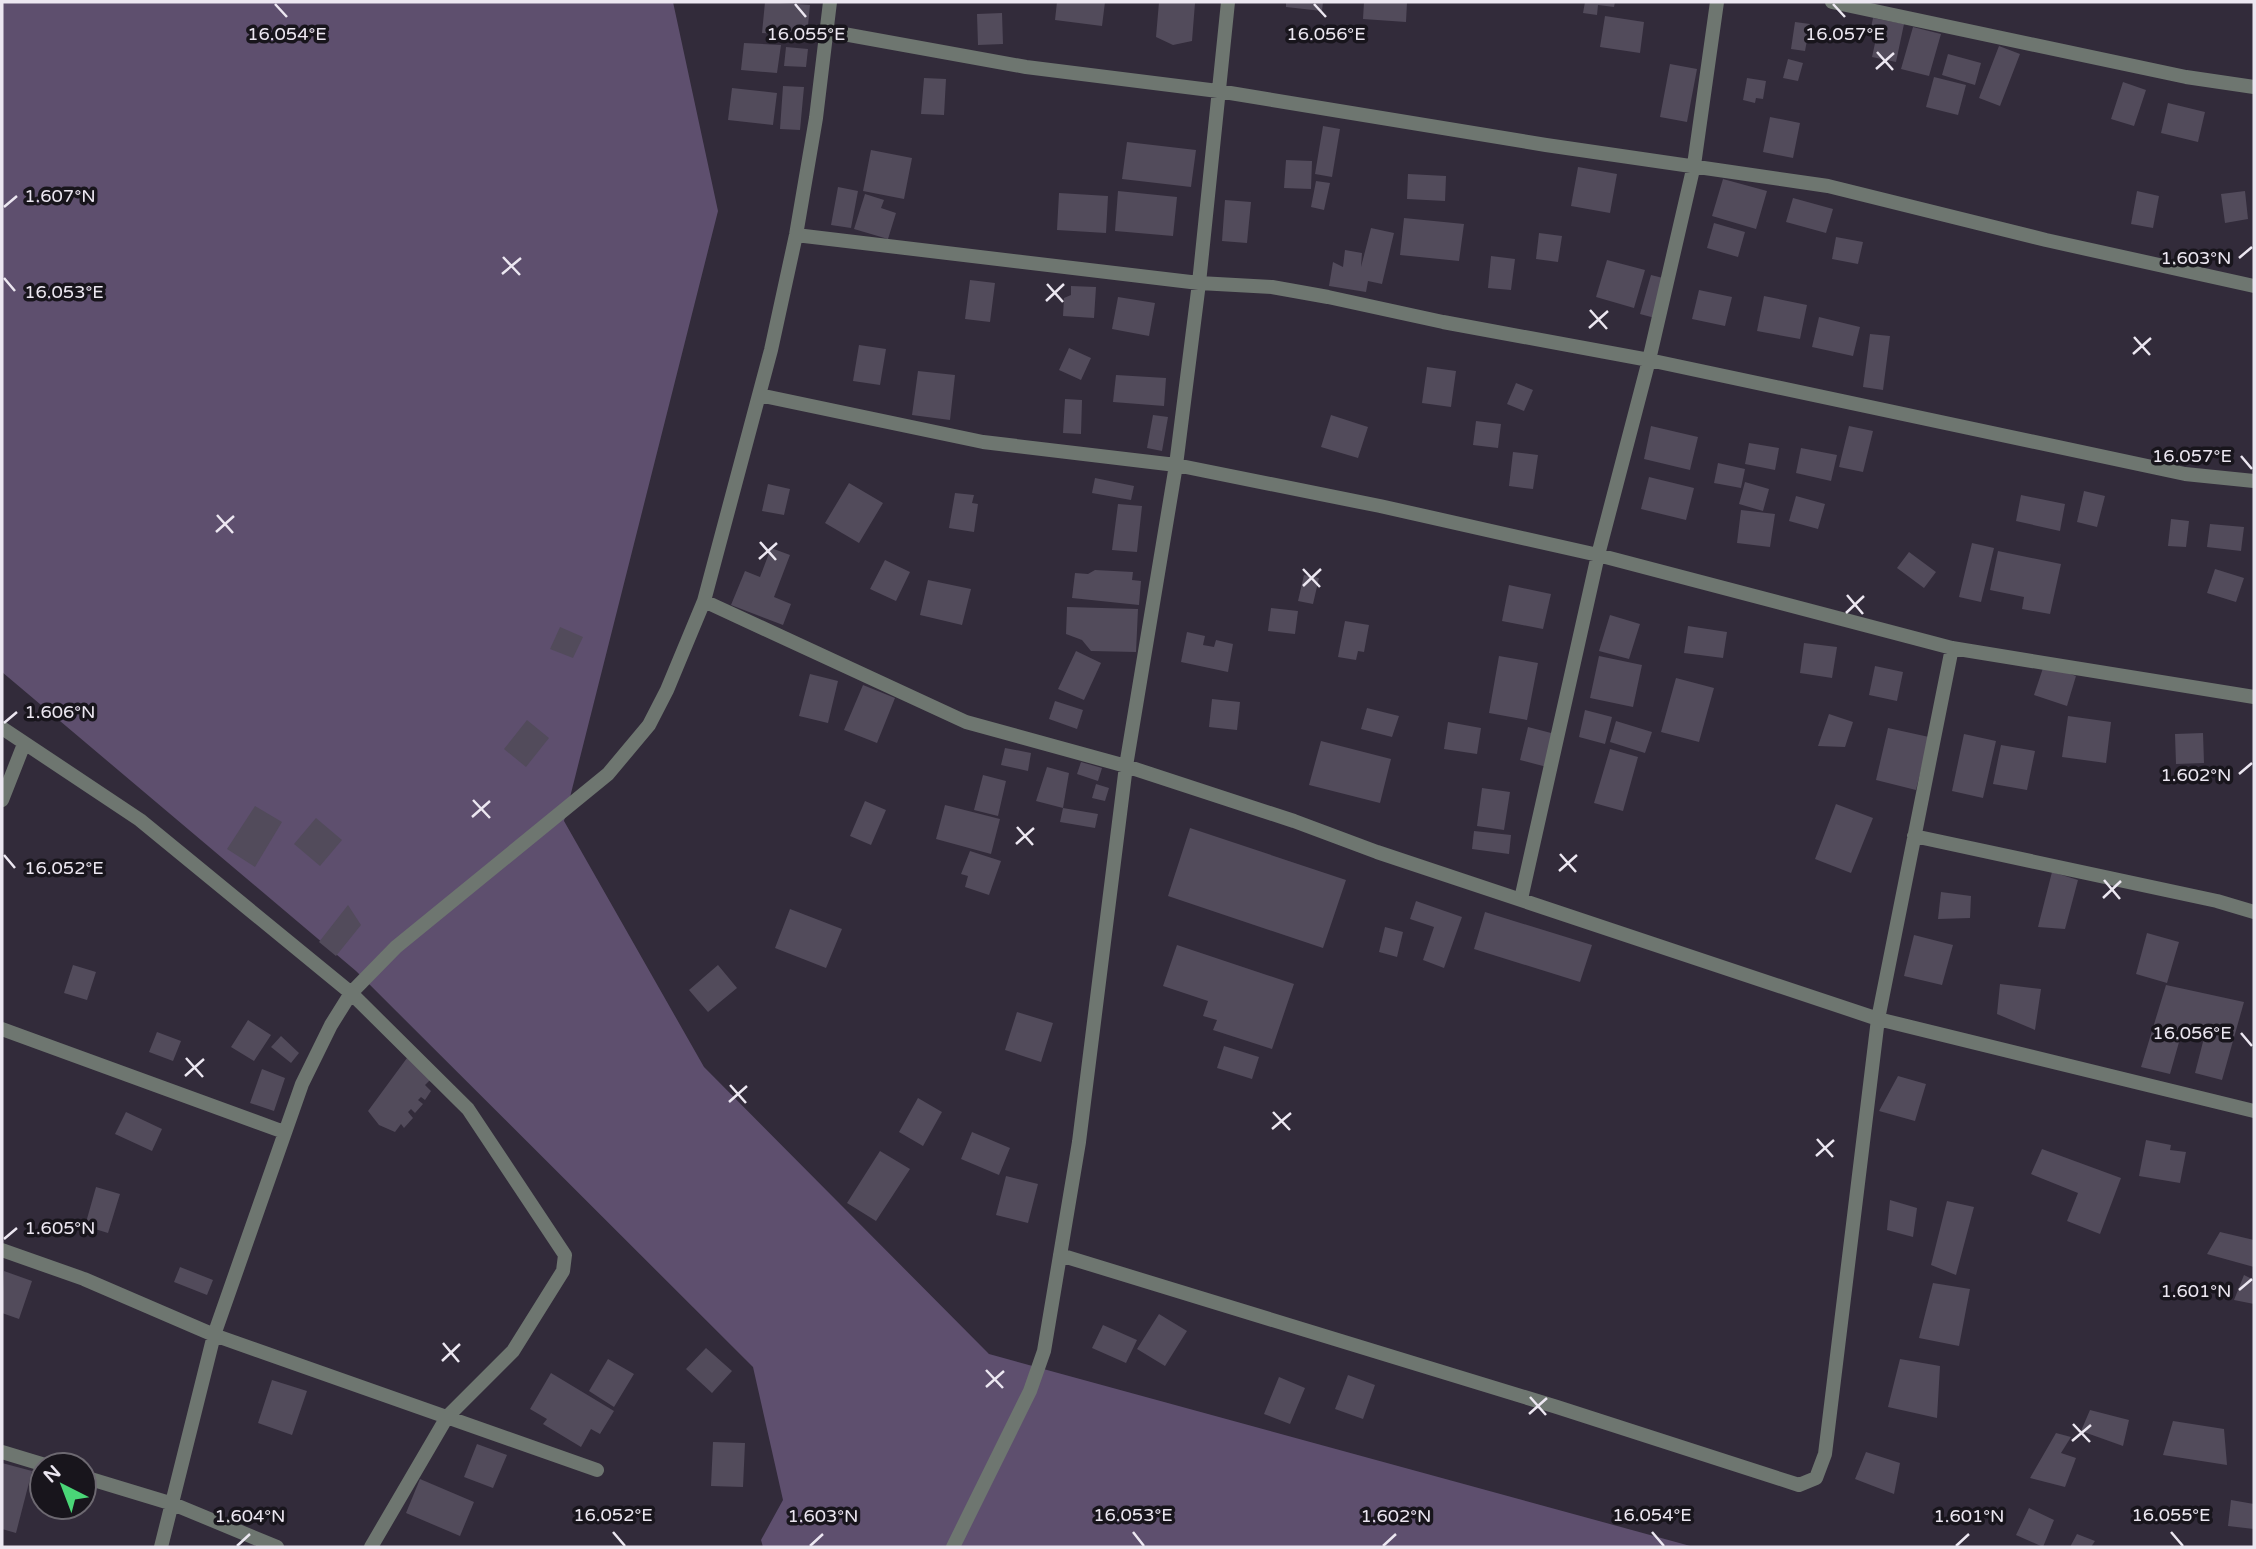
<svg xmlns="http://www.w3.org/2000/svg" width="2256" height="1549" font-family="'Varela Round',sans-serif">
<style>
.green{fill:#5e4f6e}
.building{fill:#524b5b}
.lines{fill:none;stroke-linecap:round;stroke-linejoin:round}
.minor{stroke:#6e7670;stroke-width:14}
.ticks{fill:none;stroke:#ece7f1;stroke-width:2.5}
.ticks-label{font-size:18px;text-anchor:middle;fill:#ece7f1;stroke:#18151c;stroke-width:7;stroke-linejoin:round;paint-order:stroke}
</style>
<rect width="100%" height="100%" fill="#322b3a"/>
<path class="green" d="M2 2H673L718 211 564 821 704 1067 989 1354 1694 1547H763L761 1540 783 1500 753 1367 356 971 2 672Z"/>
<path class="building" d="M765 2 810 5 807 36 762 33Z
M1057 2H1105L1102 26 1055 20Z
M1159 2 1195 3 1192 41 1173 45 1156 37Z
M1286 2H1323L1322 11 1286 7Z
M1364 2H1407L1406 22 1363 19Z
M1585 2H1615L1614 7 1598 5 1597 15 1583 13Z
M1002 13 1003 44 978 45 977 14Z
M1605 16 1644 22 1640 53 1600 47Z
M1873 18 1904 24 1896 62 1872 57 1877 34 1870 33Z
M1795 22 1810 24 1805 51 1791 49Z
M1913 27 1941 34 1929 76 1901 69Z
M744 43 781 45 777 73 741 70Z
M1999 46 2020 54 2000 106 1979 98Z
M786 47 808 49 806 67 784 66Z
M1948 54 1981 63 1975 85 1942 75Z
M1788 59 1803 63 1798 81 1783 78Z
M1670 64 1697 69 1687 122 1660 117Z
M1934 77 1966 85 1958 115 1926 107Z
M924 78 946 79 944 115 921 114Z
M1747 78 1766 81 1763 99 1756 98 1755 103 1743 100Z
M2123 82 2146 90 2134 126 2111 119Z
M783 86 804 87 800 130 780 129Z
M732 88 777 93 773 125 728 120Z
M2168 103 2205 112 2198 142 2161 133Z
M1770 117 1800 123 1793 158 1763 152Z
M1323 126 1340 129 1332 177 1315 174Z
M1127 142 1196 150 1191 187 1122 179Z
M871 150 912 158 904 199 863 191Z
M1286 160 1312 161 1311 189 1284 188Z
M1578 167 1617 174 1610 213 1571 206Z
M1408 174 1446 176 1445 201 1407 199Z
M1723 179 1767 191 1756 229 1712 216Z
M1316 181 1330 183 1324 210 1311 207Z
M838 187 858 191 851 228 831 225Z
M1118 191 1177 197 1173 236 1115 231Z
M2137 191 2159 196 2153 228 2131 224Z
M2245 191 2248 219 2225 223 2221 194Z
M1059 193 1108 196 1106 233 1057 230Z
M865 194 884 200 881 208 896 213 888 239 854 229Z
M1793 198 1833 209 1826 233 1786 222Z
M1225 200 1251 202 1247 243 1222 241Z
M1404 218 1464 224 1459 261 1400 255Z
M1714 223 1745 232 1738 257 1707 248Z
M1371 228 1394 233 1382 284 1368 281 1366 292 1329 286 1333 262 1343 267 1345 250 1362 253 1361 267Z
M1539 233 1562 236 1558 262 1536 259Z
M1836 237 1863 242 1858 264 1832 259Z
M1491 256 1515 259 1511 290 1488 288Z
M1607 260 1645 270 1634 308 1596 297Z
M1651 275 1663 278 1655 318 1640 314Z
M970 280 995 283 990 322 965 319Z
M1071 286 1096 287 1094 318 1063 316 1064 298 1071 295Z
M1699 290 1732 297 1725 326 1692 319Z
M1764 296 1807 305 1800 339 1757 331Z
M1118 297 1155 303 1149 336 1112 329Z
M1819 317 1860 327 1853 356 1812 347Z
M1870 334 1890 336 1883 390 1863 387Z
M859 345 886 349 880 385 853 381Z
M1069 348 1091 358 1081 380 1059 370Z
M1427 367 1456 371 1451 407 1422 403Z
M918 371 955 375 950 420 912 415Z
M1116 375 1166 378 1164 406 1113 402Z
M1516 383 1533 390 1524 411 1507 404Z
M1065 399 1082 400 1081 434 1063 433Z
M1153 415 1168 417 1162 451 1147 448Z
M1331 415 1368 427 1358 458 1321 447Z
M1476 421 1501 424 1498 448 1473 445Z
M1651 426 1698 437 1690 470 1644 459Z
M1849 426 1873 431 1863 472 1839 467Z
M1749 443 1779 448 1775 470 1745 464Z
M1801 448 1837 455 1831 481 1796 473Z
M1513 452 1538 455 1533 489 1509 486Z
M1718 463 1745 469 1741 488 1714 483Z
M1649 477 1694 488 1686 520 1641 509Z
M1095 478 1134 486 1131 500 1092 493Z
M1745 482 1769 489 1763 511 1739 504Z
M849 483 883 503 859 543 825 523Z
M768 484 790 489 784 515 762 511Z
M2084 491 2105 496 2097 527 2077 522Z
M955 493 974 495 972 503 978 504 974 532 949 528Z
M2021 495 2065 504 2060 531 2016 521Z
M1796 496 1825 504 1818 529 1789 521Z
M1118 504 1142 506 1137 552 1112 550Z
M1741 510 1775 514 1770 547 1737 543Z
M2171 519 2189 521 2186 547 2168 546Z
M2210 524 2244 527 2241 551 2207 547Z
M1972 543 1994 548 1981 602 1959 597Z
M771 548 790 555 774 597 791 604 783 625 731 605 745 571 760 577Z
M1998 551 2061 564 2050 614 2022 609 2024 597 1990 590Z
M1909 552 1936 572 1924 588 1897 568Z
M885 560 910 572 896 601 870 589Z
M2215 569 2244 578 2236 602 2207 593Z
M1095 570 1133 572 1132 580 1141 581 1139 605 1072 598 1075 573 1088 574Z
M1304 575 1319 578 1313 604 1298 601Z
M928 580 971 589 962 625 920 615Z
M1509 585 1551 594 1543 629 1502 621Z
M1067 607 1138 609 1136 652 1091 651 1082 640 1066 634Z
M1271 608 1298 611 1295 634 1268 631Z
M1610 615 1640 624 1629 659 1599 651Z
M1345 621 1369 625 1364 652 1358 651 1356 660 1338 657Z
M1688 626 1727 632 1723 658 1684 653Z
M560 627 583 637 573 658 550 649Z
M1187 632 1205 636 1203 645 1214 647 1216 640 1233 644 1228 672 1181 662Z
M1804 643 1837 647 1832 678 1800 673Z
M1076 651 1101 663 1084 700 1058 689Z
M1499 656 1538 663 1527 720 1489 713Z
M1599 656 1642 665 1633 707 1590 698Z
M2044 665 2076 676 2067 706 2034 695Z
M1875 666 1903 672 1897 701 1869 695Z
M810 674 838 681 828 723 799 716Z
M1676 678 1714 688 1699 742 1661 732Z
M863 685 895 698 877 743 844 730Z
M1212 699 1240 702 1237 730 1209 727Z
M1055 701 1083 710 1077 729 1049 719Z
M1367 708 1399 716 1392 737 1361 729Z
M1585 710 1612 717 1605 744 1579 737Z
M1829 714 1853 722 1845 747 1818 746Z
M2068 716 2111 722 2106 763 2062 757Z
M527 720 549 738 526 767 504 749Z
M1616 721 1652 732 1645 753 1610 742Z
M1448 722 1481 728 1477 754 1444 749Z
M1528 727 1555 734 1547 767 1520 760Z
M1888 728 1929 737 1916 790 1876 780Z
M2203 733 2204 763 2176 764 2175 734Z
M1964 734 1996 741 1983 798 1952 791Z
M1321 741 1391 759 1380 803 1309 785Z
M2001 745 2035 751 2027 790 1993 784Z
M1005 748 1031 753 1028 771 1001 765Z
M1610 749 1638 757 1623 811 1594 803Z
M1081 762 1102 768 1098 781 1077 774Z
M1047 767 1069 773 1063 808 1036 801Z
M983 775 1006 781 998 816 974 810Z
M1096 784 1109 788 1105 801 1092 798Z
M1482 788 1510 792 1504 830 1477 826Z
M865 801 886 810 871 845 850 836Z
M1836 804 1873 818 1851 873 1815 859Z
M945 805 1000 819 991 854 936 839Z
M255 806 282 822 255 867 227 849Z
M1063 808 1098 814 1095 828 1060 822Z
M316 818 342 840 320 866 294 844Z
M1190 828 1346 880 1323 948 1168 896Z
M1474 831 1511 835 1509 854 1472 849Z
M970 851 1001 861 989 895 965 887 968 876 961 874Z
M2052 872 2078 880 2065 929 2038 927Z
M1941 892 1971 896 1970 918 1938 919Z
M1416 901 1462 917 1444 968 1423 960 1434 927 1410 919Z
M348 905 361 925 336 956 319 942Z
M790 909 842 929 826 968 775 948Z
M1485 912 1592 945 1580 982 1474 949Z
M1385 927 1403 932 1397 957 1379 952Z
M2147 933 2179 942 2167 983 2136 974Z
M1914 935 1953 945 1942 985 1904 976Z
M1177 945 1294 984 1272 1049 1213 1030 1217 1020 1203 1016 1208 1001 1163 986Z
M73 965 96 972 87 1000 64 993Z
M718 965 737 988 708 1012 689 990Z
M2000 984 2041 989 2035 1030 1997 1014Z
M2166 985 2244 1002 2222 1080 2195 1073 2205 1034 2183 1028 2170 1074 2141 1067Z
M1017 1012 1053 1023 1041 1062 1005 1050Z
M248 1020 271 1035 254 1061 231 1047Z
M157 1032 181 1041 173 1061 149 1052Z
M281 1036 299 1053 291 1063 271 1047Z
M1224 1046 1259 1057 1252 1079 1217 1068Z
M407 1058 431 1079 425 1085 431 1091 425 1100 421 1097 418 1100 423 1104 415 1113 411 1109 408 1112 413 1118 404 1128 401 1124 395 1132 379 1125 368 1111Z
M262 1069 285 1078 274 1111 250 1103Z
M1898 1076 1926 1084 1915 1121 1879 1111Z
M918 1098 942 1112 923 1146 899 1132Z
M126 1112 162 1129 152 1151 115 1134Z
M972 1132 1010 1148 999 1175 961 1159Z
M2146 1140 2171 1145 2170 1150 2186 1152 2180 1183 2139 1176Z
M2042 1149 2121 1178 2100 1234 2067 1221 2078 1193 2031 1174Z
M880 1151 910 1169 876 1221 847 1203Z
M1006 1176 1038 1184 1028 1223 996 1215Z
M96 1187 120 1194 108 1233 85 1226Z
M1890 1200 1917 1208 1913 1237 1887 1230Z
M1947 1201 1974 1207 1956 1275 1931 1265Z
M2220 1232 2254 1240V1267L2207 1254Z
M180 1267 213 1280 207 1295 174 1282Z
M4 1271 32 1281 19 1319 2 1313Z
M2244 1275 2254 1280V1304L2234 1300Z
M1933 1283 1970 1289 1959 1346 1919 1338Z
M1159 1314 1187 1331 1165 1366 1137 1349Z
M1103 1325 1137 1340 1126 1363 1092 1348Z
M706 1348 732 1371 712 1393 686 1369Z
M608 1359 634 1374 614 1407 589 1391Z
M1900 1359 1940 1366 1937 1418 1888 1407Z
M551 1373 614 1411 600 1434 591 1429 581 1447 543 1424 547 1419 530 1409Z
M1348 1375 1375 1385 1363 1419 1335 1409Z
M1279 1377 1305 1388 1290 1424 1264 1414Z
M272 1380 307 1391 292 1435 258 1423Z
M2090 1410 2129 1420 2123 1446 2081 1431Z
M2173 1421 2224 1429 2227 1465 2163 1455Z
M2056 1433 2071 1437 2061 1453 2076 1458 2065 1487 2030 1478Z
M713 1442 745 1443 743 1487 711 1486Z
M477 1444 507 1455 493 1488 464 1477Z
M1866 1452 1900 1463 1894 1494 1855 1479Z
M2 1463 32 1471 16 1533 2 1529Z
M420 1479 474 1502 460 1536 406 1513Z
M2231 1500 2254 1504V1529L2228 1526Z
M2029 1508 2054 1520 2043 1547 2016 1535Z
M2077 1534 2095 1541 2091 1547H2070Z"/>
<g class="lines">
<path class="minor" d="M1832 2 2186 77 2254 87
M827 31 1026 67 1218 91 1546 145 1828 186 2046 240 2254 286
M796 235 1199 283 1272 287 1328 297 1443 322 1649 360 2185 474 2254 481
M759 395 983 442 1176 465 1380 506 1598 555 1952 648 2254 697
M704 601 966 722 1126 766 1294 821 1377 852 1878 1019 2254 1111
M2 728 140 820 351 993 468 1109 565 1255 563 1271 513 1351 447 1417 371 1547
M2 800 24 744
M1914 836 2217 901 2254 912
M1521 899 1598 555 1649 360 1694 165 1717 2
M2 1029 284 1132
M2 1250 84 1279 214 1335 597 1470
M1060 1255 1557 1407 1799 1485 1816 1478 1825 1454 1878 1019 1952 648
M2 1452 45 1465
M84 1477 173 1504 277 1547
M161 1547 214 1335 302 1084 331 1025 351 993 396 947 608 774 649 725 667 690 704 601 771 350 796 235 816 118 830 2
M953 1547 1030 1391 1044 1351 1079 1142 1126 766 1176 465 1199 283 1228 2"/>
</g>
<path class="ticks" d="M275 4 287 17M795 4 806 17M1314 4 1326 17M1833 4 1845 17M1877 52 1893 70M1876 69 1894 53M4 207 17 196M503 257 520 275M2239 258 2252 247M502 274 521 258M4 278 15 291M1047 284 1063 302M1046 301 1064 284M1590 310 1607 329M1589 328 1608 311M2134 337 2150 355M2133 354 2151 338M2241 456 2252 469M217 515 233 533M216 532 234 516M760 542 776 560M759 559 777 543M1303 569 1320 587M1303 586 1321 569M1847 595 1863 614M1846 613 1864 596M4 723 17 712M2239 774 2252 763M473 800 490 818M472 817 490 801M1017 827 1033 845M1016 844 1034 828M1560 854 1576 872M4 855 15 868M1559 871 1577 855M2104 880 2120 899M2103 898 2121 881M2241 1033 2252 1046M186 1058 203 1077M185 1076 204 1059M730 1085 746 1103M729 1102 747 1086M1273 1112 1290 1130M1272 1129 1291 1113M1817 1139 1833 1157M1816 1156 1834 1140M4 1239 17 1228M2239 1290 2252 1279M443 1343 459 1362M442 1361 460 1344M986 1370 1003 1388M986 1387 1004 1371M1530 1397 1546 1415M1529 1414 1547 1398M2073 1424 2090 1442M2072 1441 2091 1425M613 1532 625 1546M1133 1532 1144 1546M1652 1532 1664 1546M2171 1532 2183 1546M237 1546 250 1534M810 1546 823 1534M1383 1546 1396 1534M1956 1546 1969 1534"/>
<g class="ticks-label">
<text x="1326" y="40">16.056°E</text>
<text x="1845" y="40">16.057°E</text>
<text x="287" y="40">16.054°E</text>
<text x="806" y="40">16.055°E</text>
<text x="60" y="202">1.607°N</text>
<text x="2196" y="264">1.603°N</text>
<text x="64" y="298">16.053°E</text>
<text x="2192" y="462">16.057°E</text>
<text x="60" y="718">1.606°N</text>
<text x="2196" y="781">1.602°N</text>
<text x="64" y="874">16.052°E</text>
<text x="2192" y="1039">16.056°E</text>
<text x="60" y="1234">1.605°N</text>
<text x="2196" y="1297">1.601°N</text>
<text x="613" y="1521">16.052°E</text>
<text x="1133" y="1521">16.053°E</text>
<text x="1652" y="1521">16.054°E</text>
<text x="2171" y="1521">16.055°E</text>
<text x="250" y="1522">1.604°N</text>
<text x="823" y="1522">1.603°N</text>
<text x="1396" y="1522">1.602°N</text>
<text x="1969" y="1522">1.601°N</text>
</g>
<rect width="2256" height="1549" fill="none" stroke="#ece7f1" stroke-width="7"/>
<g transform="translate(63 1486) rotate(318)"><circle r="33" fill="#18151c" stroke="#6d6971" stroke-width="2"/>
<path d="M0-5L12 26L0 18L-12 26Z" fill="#4ad677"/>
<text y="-10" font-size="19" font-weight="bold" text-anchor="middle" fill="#ece7f1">N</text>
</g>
</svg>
